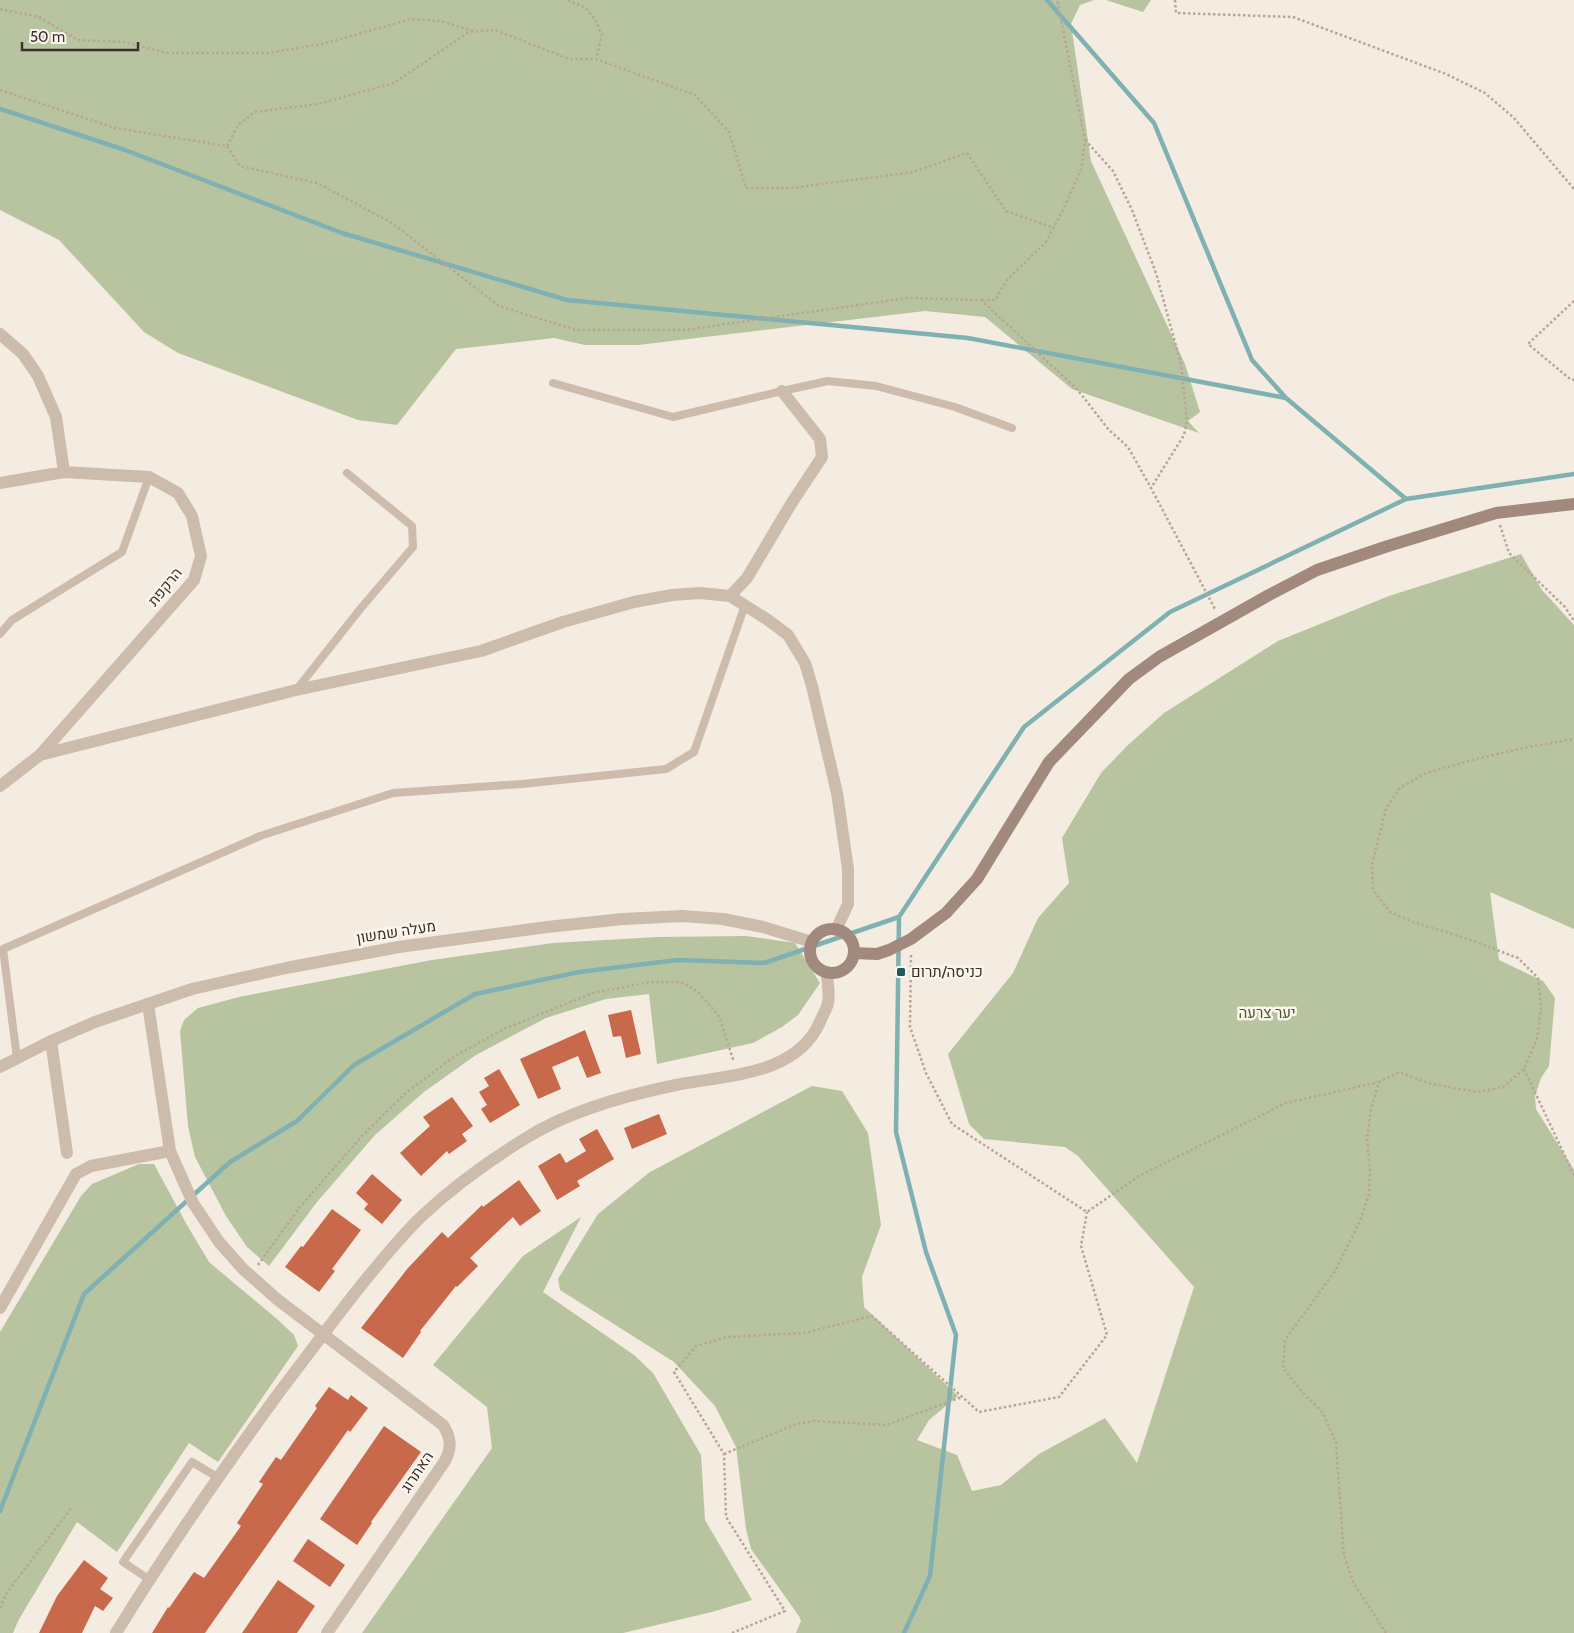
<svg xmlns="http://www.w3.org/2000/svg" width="1574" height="1633" font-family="Cabin,Heebo,sans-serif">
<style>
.green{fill:#b8c4a0}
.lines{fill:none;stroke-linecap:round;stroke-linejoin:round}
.stream{stroke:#7fb0b2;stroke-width:4.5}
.building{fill:#c8694b}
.path{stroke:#b9a596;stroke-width:2.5;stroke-dasharray:2.5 2.5;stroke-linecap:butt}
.service{stroke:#cdbbac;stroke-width:8}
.minor{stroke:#cdbbac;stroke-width:12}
.tertiary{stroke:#cdbbac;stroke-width:12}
.secondary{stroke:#a18a7d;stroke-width:12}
.poi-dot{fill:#1f5a5e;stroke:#fbf5ee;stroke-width:2}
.labels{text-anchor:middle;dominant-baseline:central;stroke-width:5;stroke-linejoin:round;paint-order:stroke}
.street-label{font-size:15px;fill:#3b302b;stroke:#fbf5ee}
.poi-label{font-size:15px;fill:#3b302b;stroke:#fbf5ee;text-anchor:start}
.park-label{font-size:15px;fill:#4a5a2e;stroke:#fbf5ee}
</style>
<rect width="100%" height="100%" fill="#f4ebe1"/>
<path class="green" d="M0 0H1094L1080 5 1071 24 1091 161 1185 364 1200 412 1188 421 1199 433 1072 389 985 317 925 311 638 345H585L554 338 456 349 397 425 358 420 178 353 144 332 59 240 0 210Z
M1106 0H1151L1143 12Z
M1521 554 1542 590 1574 625V929L1490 892 1499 960 1543 981 1555 998 1549 1066 1541 1078 1535 1096 1536 1109 1574 1170V1633H796L801 1621 799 1616 751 1549 746 1529 736 1447 715 1406 674 1362 560 1290 558 1279 598 1214 650 1172 812 1086 842 1091 868 1133 881 1225 862 1277 864 1307 958 1396 929 1420 917 1440 957 1455 972 1491 1001 1485 1039 1454 1105 1418 1137 1463 1194 1287 1078 1156 1065 1147 984 1139 969 1124 948 1054 1013 973 1038 918 1069 883 1062 838 1101 773 1128 745 1164 713 1278 641 1389 596Z
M746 936 795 943 820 983 798 1015 782 1027 753 1043 657 1064 649 994 606 999 546 1018 476 1055 424 1092 375 1135 317 1202 269 1266 247 1247 226 1216 195 1157 188 1126 180 1031 184 1020 198 1008 239 997 432 960 553 943 657 937Z
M139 1164H154L187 1225 209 1262 277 1319 294 1335 298 1346 218 1462 189 1443 117 1552 77 1522 18 1621 13 1633H0V1332L81 1196 92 1184Z
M581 1217 543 1292 634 1355 653 1373 701 1455 705 1520 752 1600 712 1612 623 1633H362L492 1448 487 1407 433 1365 523 1256Z"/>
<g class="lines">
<path class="stream" d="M1047 0 1154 123 1252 360 1286 398 1406 499
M0 109 125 150 342 233 567 300 968 338 1286 398
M899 917 896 1132 926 1252 956 1335 930 1576 904 1633
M0 1511 84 1294 230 1162 297 1121 354 1065 475 994 579 972 678 960 764 963 899 917 1024 727 1170 612 1406 499 1574 474"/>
</g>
<path class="building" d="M631 1010 641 1054 626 1058 621 1036 613 1037 608 1015Z
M585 1030 601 1073 587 1078 578 1056 552 1067 561 1089 538 1099 520 1059Z
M499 1069 520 1105 490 1123 481 1109 487 1105 479 1092 489 1086 484 1078Z
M452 1097 473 1126 462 1134 467 1141 449 1154 447 1151 421 1176 400 1153 430 1126 423 1117Z
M659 1114 667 1134 632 1149 624 1128Z
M597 1129 614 1159 577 1181 580 1186 557 1200 538 1166 560 1153 566 1163 586 1151 579 1139Z
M372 1174 402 1200 382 1224 364 1209 368 1204 356 1193Z
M519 1180 541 1211 520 1226 513 1217 470 1258 478 1266 457 1287 456 1286 420 1331 421 1332 403 1358 361 1328 408 1268 442 1232 448 1238 482 1205 483 1207Z
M332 1209 361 1230 332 1269 335 1271 319 1292 285 1267 301 1246 303 1247Z
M329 1387 348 1400 351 1395 368 1408 350 1432 348 1430 205 1633H152L168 1607 169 1608 194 1572 204 1578 241 1526 237 1523 263 1484 259 1482 276 1457 281 1460 317 1408 315 1406Z
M384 1426 421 1452 371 1522 372 1523 357 1545 320 1519Z
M308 1539 345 1565 330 1587 293 1561Z
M84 1560 108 1578 100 1589 113 1598 103 1611 95 1606 82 1633H39L57 1596Z
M278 1580 315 1606 297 1633H242Z"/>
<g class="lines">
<path class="path" d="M568 0 586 8 596 21 602 35 596 59
M1175 0 1176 13 1293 17 1446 74 1485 93 1514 118 1574 189
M0 9 39 17 78 40 124 42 167 53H267L323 44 411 19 440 21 474 31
M0 90 115 128 227 146 240 166 317 183 392 223 499 306 576 330H684L907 298 981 300 1077 389 1109 430 1128 447 1151 488 1215 609
M1085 140 1113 171 1132 210 1156 273 1181 364 1187 421 1184 435 1151 488
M227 146 238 125 255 112 318 104 394 83 469 32 495 30 569 59H596L695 95 729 132 746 188H792L913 172 967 153 1006 211 1054 228
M982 300H995L1007 280 1046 242 1061 214 1081 170 1085 140 1057 0
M1574 301 1528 344 1570 379 1574 380
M1500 525 1509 553 1565 607 1574 621
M911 955 910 1027 926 1073 952 1124 1087 1212 1139 1176 1286 1103 1379 1082
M1524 1069 1574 1175
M258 1265 300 1207 362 1136 408 1091 455 1056 504 1029 593 993 650 982H681L697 991 719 1016 734 1062
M724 1454 796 1424 814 1421 886 1425 962 1397
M0 1608 6 1594 72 1507
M732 1633 785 1611 726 1517 724 1454 674 1372 696 1346 727 1337 804 1333 872 1316 979 1412 1059 1397 1107 1335 1081 1246 1087 1212
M1386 1633 1354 1584 1344 1556 1336 1443 1323 1413 1302 1392 1283 1368 1285 1340 1335 1271 1360 1221 1369 1194 1370 1169 1367 1138 1371 1110 1379 1082 1400 1072 1428 1083 1477 1092 1503 1087 1524 1069 1537 1039 1541 1008 1538 978 1518 958 1465 938 1413 922 1390 912 1373 890 1372 864 1386 809 1400 788 1426 773 1476 759 1523 748 1574 739"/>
<path class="service" d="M553 383 673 417 782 391 828 381 876 386 955 407 1012 428
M0 634 12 620 122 552 149 477
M297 689 361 608 413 547 412 526 347 473
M17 1058 3 949 260 836 393 793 522 784 666 769 694 752 745 605
M150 1580 123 1562 192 1462 219 1478"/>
<path class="minor" d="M0 334 23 354 38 376 56 417 64 472
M0 483 64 472 149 477 178 493 192 516 201 556 194 580 40 755
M730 596 747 578 791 504 822 457 820 439 782 391
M0 786 40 755 296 690 481 651 563 622 634 602 672 595 700 593 730 596 768 620 788 635 805 663 812 686 837 793 848 869V904L836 930
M148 1004 170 1151 193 1203 219 1242 243 1269 278 1300 443 1425C451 1438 452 1447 445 1461L327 1633
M51 1041 67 1153
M0 1308 76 1174 91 1166 170 1151
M116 1633C167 1550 223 1469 281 1390 307 1356 332 1322 359 1288 379 1263 400 1237 423 1215 455 1185 490 1160 526 1138 569 1111 627 1095 676 1085 726 1075 796 1076 820 1022 822 1016 827 1009 828 1003 830 994 827 981 827 972"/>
<path class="tertiary" d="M0 1067 51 1041 95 1022 192 989 286 968 399 947 547 927 623 919 682 916 723 919 763 927 812 942"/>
<path class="secondary" d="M810 951a22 22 0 1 1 44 0a22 22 0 1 1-44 0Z
M854 953 877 954 889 950 911 939 946 913 977 879 1049 762 1129 679 1159 657 1269 595 1317 570 1388 546 1496 513 1574 504"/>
</g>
<rect class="poi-dot" x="896" y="967" width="10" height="10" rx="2.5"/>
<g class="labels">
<g class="street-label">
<text transform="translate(165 587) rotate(-51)">הרקפת</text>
<text transform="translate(396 932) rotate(-9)">מעלה שמשון</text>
<text transform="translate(417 1472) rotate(-56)">האתרוג</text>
</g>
<g class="poi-label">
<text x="911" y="972">כניסה/תרום</text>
</g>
<g class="park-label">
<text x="1267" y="1013">יער צרעה</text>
</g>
</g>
<path d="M22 42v8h116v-8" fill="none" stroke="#3b302b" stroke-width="2.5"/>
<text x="30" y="42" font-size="15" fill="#3b302b" stroke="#fbf5ee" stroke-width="4" paint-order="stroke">50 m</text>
</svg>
